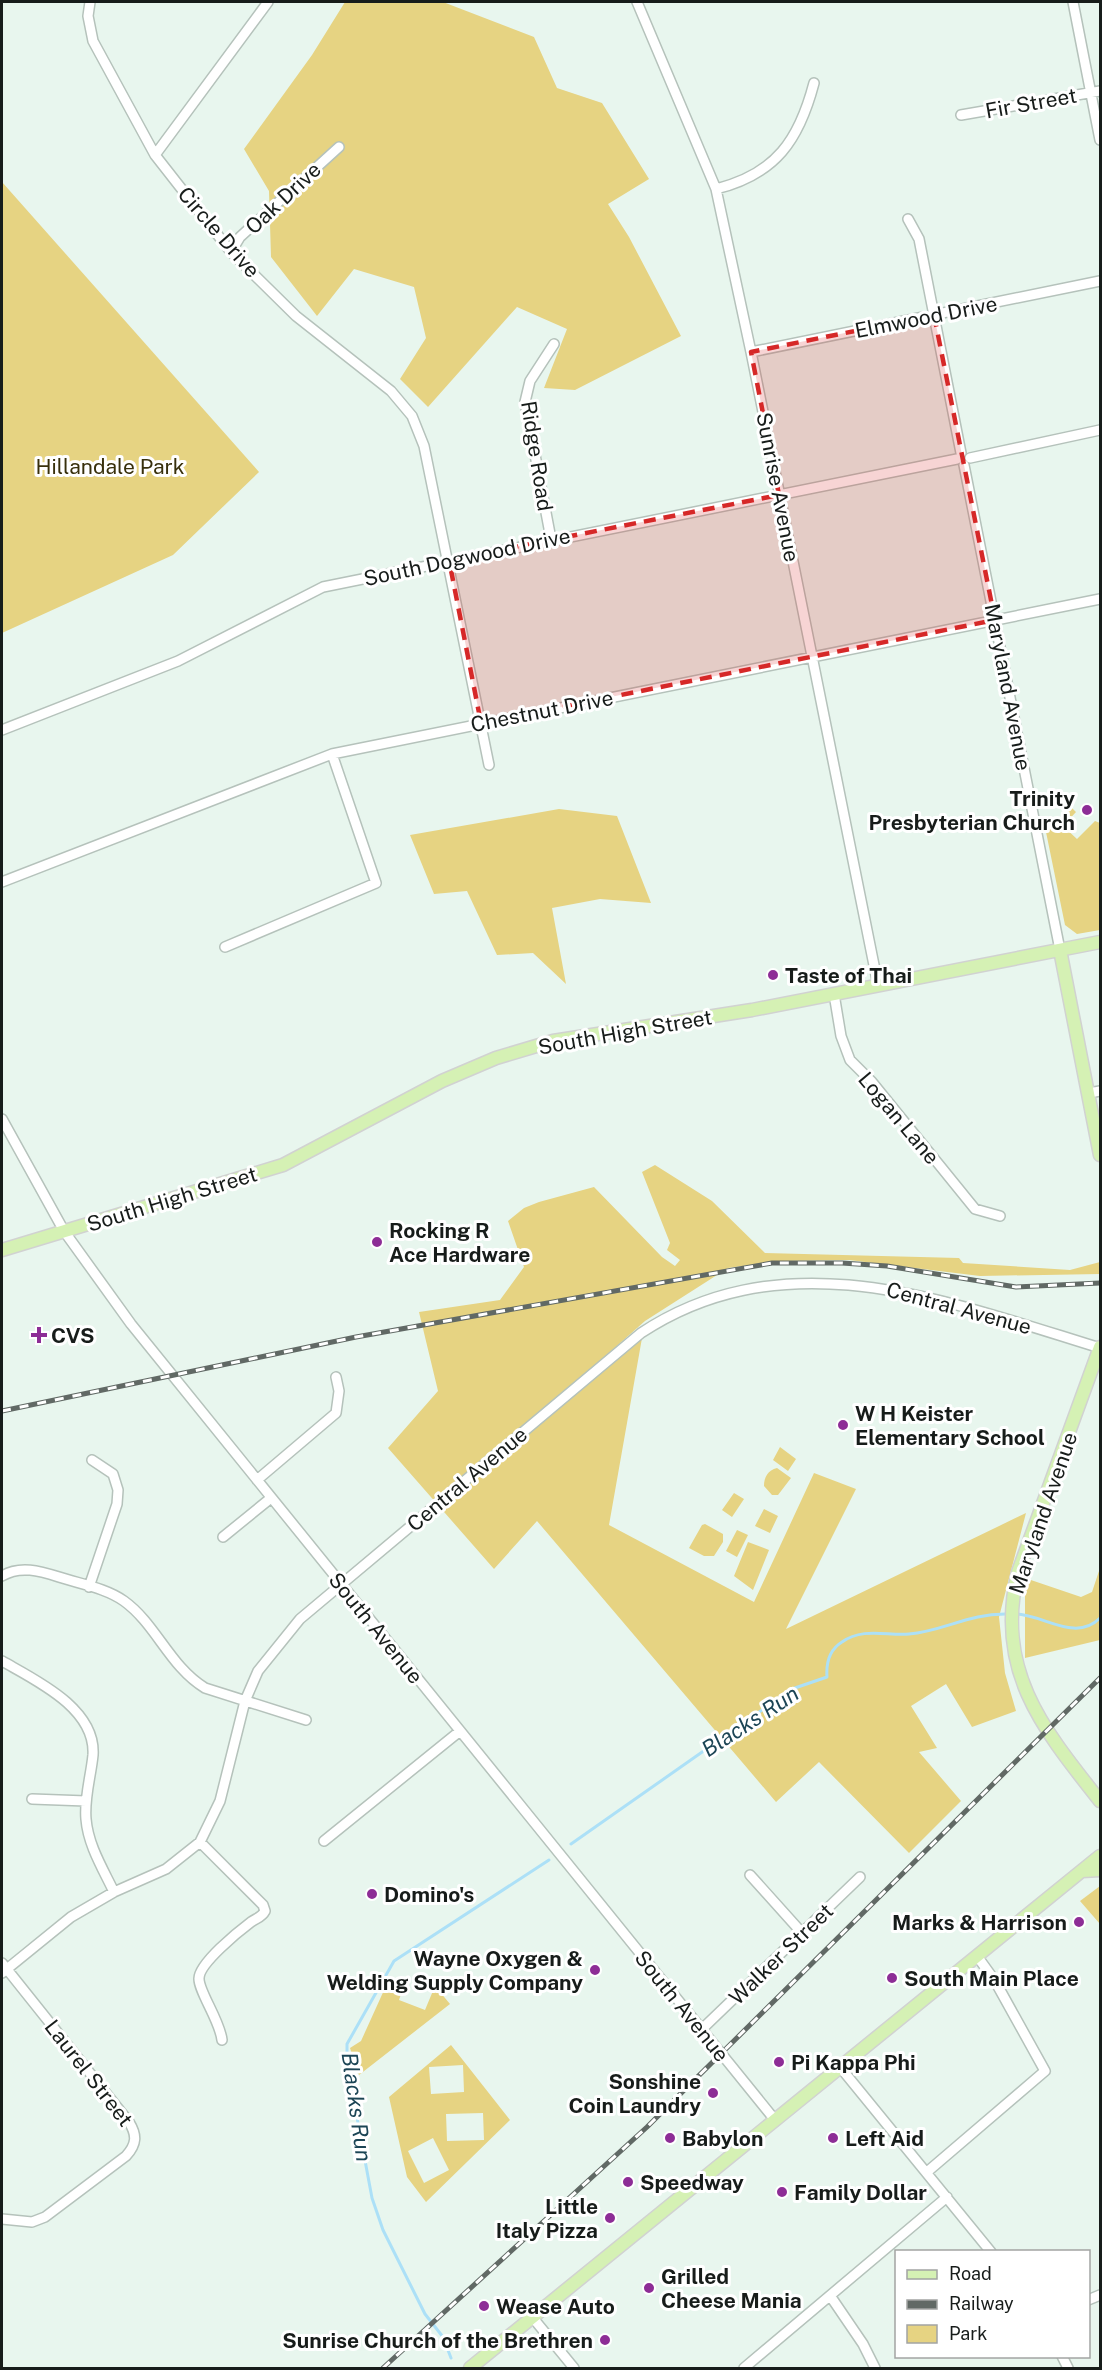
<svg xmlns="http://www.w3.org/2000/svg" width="1102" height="2370" font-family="'Public Sans',sans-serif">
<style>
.green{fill:#e6d382;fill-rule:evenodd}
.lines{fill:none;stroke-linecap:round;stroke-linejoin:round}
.stream{stroke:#ace0f7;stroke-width:3}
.minor-casing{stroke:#b5c2bb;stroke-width:12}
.major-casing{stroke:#d1d2d1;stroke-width:15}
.minor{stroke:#fff;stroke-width:9}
.major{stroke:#d5f1b4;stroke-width:12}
.rail-casing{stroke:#616965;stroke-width:5}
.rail{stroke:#fff;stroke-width:3;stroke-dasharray:9;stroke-linecap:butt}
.marked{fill:#d62828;fill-opacity:0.2;stroke:#d62828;stroke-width:4.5;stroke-dasharray:12 8;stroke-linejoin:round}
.poi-dot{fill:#8d2d96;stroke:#fff;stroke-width:2}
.labels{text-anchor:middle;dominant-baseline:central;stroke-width:6;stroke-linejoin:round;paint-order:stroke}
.street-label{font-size:21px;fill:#171c1a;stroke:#fff}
.park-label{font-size:21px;fill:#38300c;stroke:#fff}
.poi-label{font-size:21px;font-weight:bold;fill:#171c1a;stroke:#fff;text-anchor:start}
.water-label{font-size:22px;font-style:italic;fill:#1c4555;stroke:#fff}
</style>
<rect width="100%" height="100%" fill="#e8f6ee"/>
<path class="green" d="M345 2H443L534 37 557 88 602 103 649 179 608 204 629 237 681 336 575 390 544 388 567 329 517 307 428 407 400 379 426 338 414 287 354 269 317 316 271 257 269 191 244 149 312 55Z
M2 182 259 472 173 555 2 633Z
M1071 807 1076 812 1063 826 1077 839 1095 821 1100 823V930L1077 934 1065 925 1046 832Z
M559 809 617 816 651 903 600 899 552 908 566 984 533 953 497 955 467 891 434 894 410 835Z
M655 1165 712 1201 765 1253 959 1258 963 1263 1070 1270 1100 1262V1274L980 1276 849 1260 779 1261 728 1268 645 1321 467 1479 642 1338 609 1525 754 1602 814 1473 856 1489 786 1629 1026 1513 999 1617 1005 1673 1016 1711 972 1727 946 1684 911 1706 937 1748 919 1752 961 1801 909 1853 819 1762 776 1802 537 1521 494 1569 388 1448 438 1391 419 1312 500 1300 524 1267 508 1221 524 1208 539 1202 594 1187 662 1257 675 1266 680 1260 667 1250 670 1243 642 1172Z
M780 1447 796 1459 788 1471 773 1460Z
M777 1468 791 1478 778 1495H772L764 1486C764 1477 768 1470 777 1468Z
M734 1493 744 1499 732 1517 722 1510Z
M764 1509 778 1516 770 1533 755 1526Z
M705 1524 723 1534V1542L714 1556H704L689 1548 702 1525Z
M737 1530 748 1535 737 1557 726 1551Z
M748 1542 769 1550 753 1590 734 1576Z
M1100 1568V1640L1025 1658V1578L1081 1597 1092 1592Z
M1100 1886V1924L1080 1901Z
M390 1977 403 1988 399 2000 425 2010 435 1986 450 2004 359 2075 350 2048 361 2041Z
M451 2045 510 2120 426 2202 407 2177 389 2097ZM463 2065 464 2092 431 2094 429 2067ZM483 2113 484 2140 447 2141 446 2114ZM433 2138 449 2170 424 2183 408 2151Z"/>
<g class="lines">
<path class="stream" d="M1015 1614C1043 1614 1075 1643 1100 1618
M571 1844 792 1689 827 1677C826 1663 829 1650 842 1642 863 1627 887 1636 909 1634 944 1631 969 1613 1008 1614
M451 2358 443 2337 425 2314 383 2230 372 2198 347 2064V2044L394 1961 549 1860"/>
<g class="minor-casing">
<path id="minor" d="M90 2 88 16 93 41 155 155 231 252 296 316 391 391 412 416 424 446 489 765
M637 2 716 189 751 352 878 985
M1073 2 1100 140
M961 115 1100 91
M155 155 268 2
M716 189C776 174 799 140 814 83
M908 219 919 239 961 453
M231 252 240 237 339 147
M751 352 1100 281
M970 458 1100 430
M964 465 1060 950
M551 539 525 402 530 381 554 344
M2 730 178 661 323 587 957 459
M2 882 332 754 1100 599
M225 947 376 883 332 754
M834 994 841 1036 850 1060 872 1082 975 1209 1000 1216
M1089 1093 1100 1091
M2 1119 64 1231 131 1324 775 2120
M257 1480 336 1413 339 1391 336 1377
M223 1537 271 1498
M2 1576C20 1565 40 1571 59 1577 80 1584 106 1588 124 1601 156 1624 170 1667 205 1688L306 1720
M89 1587 117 1504 118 1490 113 1474 92 1460
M2 1661C35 1680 96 1708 93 1755 91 1776 84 1798 86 1819 88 1845 103 1869 114 1892
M32 1799 86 1801
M324 1841 460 1731
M200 1842 263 1905 265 1911C262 1917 257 1918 251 1922 239 1931 198 1964 199 1979 199 1992 220 2021 222 2040
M750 1875 803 1934
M2 1963 129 2122C137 2135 137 2144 126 2156L45 2217 32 2222 2 2219
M2 1973 71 1917 114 1892 166 1869 200 1842 220 1801 245 1701 258 1671 300 1619 641 1333C786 1237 950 1302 1100 1348
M701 2030 860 1877
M840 2067 991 2252
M927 2172 1045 2071 995 1981 977 1956
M831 2297 863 2344 875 2368
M1088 2300 1100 2295
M533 2318 574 2368
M1062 2356 1068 2368
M744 2368 947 2197"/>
</g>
<g class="major-casing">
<path id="major" d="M1060 950 1100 1155
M2 1250 283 1165 442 1081 496 1058 553 1041 752 1010 1100 942
M1100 1347 1018 1572C994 1670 1043 1729 1100 1801
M1082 1871 1100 1870
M470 2368 1100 1856"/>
</g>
<use href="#minor" class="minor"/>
<use href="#major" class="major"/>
<g class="rail-casing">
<path id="rail" d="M2 1411 356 1337 772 1263H842L887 1266 1016 1287 1100 1283
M383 2368 647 2127 1100 1678"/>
</g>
<use href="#rail" class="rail"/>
</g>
<path class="marked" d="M934 315 995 620 481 723 449 560 779 495 751 352Z"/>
<g class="poi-dot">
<circle cx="1087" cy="810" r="6"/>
<circle cx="773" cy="975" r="6"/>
<circle cx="377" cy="1242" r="6"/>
<path d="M36 1326h6v6h6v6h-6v6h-6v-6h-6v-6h6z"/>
<circle cx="843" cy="1425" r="6"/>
<circle cx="372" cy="1894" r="6"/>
<circle cx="1079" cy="1922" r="6"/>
<circle cx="595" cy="1970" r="6"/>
<circle cx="892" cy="1978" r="6"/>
<circle cx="779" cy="2062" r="6"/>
<circle cx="713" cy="2093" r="6"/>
<circle cx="670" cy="2138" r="6"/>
<circle cx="833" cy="2138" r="6"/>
<circle cx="628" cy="2182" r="6"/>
<circle cx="782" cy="2192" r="6"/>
<circle cx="610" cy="2218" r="6"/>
<circle cx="649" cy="2288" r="6"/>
<circle cx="484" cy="2306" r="6"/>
<circle cx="605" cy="2340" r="6"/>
</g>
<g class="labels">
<g class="street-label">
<text transform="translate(1031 103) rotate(-10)">Fir Street</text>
<text transform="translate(283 198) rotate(-43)">Oak Drive</text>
<text transform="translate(219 232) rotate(49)">Circle Drive</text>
<text transform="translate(926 317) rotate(-11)">Elmwood Drive</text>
<text transform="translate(537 456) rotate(81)">Ridge Road</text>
<text transform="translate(778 487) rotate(79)">Sunrise Avenue</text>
<text transform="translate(467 557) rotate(-12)">South Dogwood Drive</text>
<text transform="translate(1008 687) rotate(79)">Maryland Avenue</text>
<text transform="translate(542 711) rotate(-11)">Chestnut Drive</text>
<text transform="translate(625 1032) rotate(-10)">South High Street</text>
<text transform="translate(899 1118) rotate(50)">Logan Lane</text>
<text transform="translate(172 1199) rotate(-17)">South High Street</text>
<text transform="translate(959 1308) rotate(15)">Central Avenue</text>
<text transform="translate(467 1479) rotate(-40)">Central Avenue</text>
<text transform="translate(1043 1513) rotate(-71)">Maryland Avenue</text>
<text transform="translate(376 1628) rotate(51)">South Avenue</text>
<text transform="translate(781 1954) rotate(-44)">Walker Street</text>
<text transform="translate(682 2006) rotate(51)">South Avenue</text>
<text transform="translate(89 2073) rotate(52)">Laurel Street</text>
</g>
<g class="park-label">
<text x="110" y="466">Hillandale Park</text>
</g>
<g class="poi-label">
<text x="1075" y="798" text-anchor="end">Trinity<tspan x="1075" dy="24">Presbyterian Church</tspan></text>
<text x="785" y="975">Taste of Thai</text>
<text x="389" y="1230">Rocking R<tspan x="389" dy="24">Ace Hardware</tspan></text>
<text x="51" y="1335">CVS</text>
<text x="855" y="1413">W H Keister<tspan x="855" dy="24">Elementary School</tspan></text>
<text x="384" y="1894">Domino's</text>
<text x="1067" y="1922" text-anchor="end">Marks &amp; Harrison</text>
<text x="583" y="1958" text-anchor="end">Wayne Oxygen &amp;<tspan x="583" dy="24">Welding Supply Company</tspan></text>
<text x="904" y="1978">South Main Place</text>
<text x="791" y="2062">Pi Kappa Phi</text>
<text x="701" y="2081" text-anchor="end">Sonshine<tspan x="701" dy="24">Coin Laundry</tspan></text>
<text x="682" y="2138">Babylon</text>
<text x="845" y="2138">Left Aid</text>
<text x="640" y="2182">Speedway</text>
<text x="794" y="2192">Family Dollar</text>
<text x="598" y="2206" text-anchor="end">Little<tspan x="598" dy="24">Italy Pizza</tspan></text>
<text x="661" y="2276">Grilled<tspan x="661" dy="24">Cheese Mania</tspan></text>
<text x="496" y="2306">Wease Auto</text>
<text x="593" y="2340" text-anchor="end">Sunrise Church of the Brethren</text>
</g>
<g class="water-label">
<text transform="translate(750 1721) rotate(-33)">Blacks Run</text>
<text transform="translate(357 2107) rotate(82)">Blacks Run</text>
</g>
</g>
<rect width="1102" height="2370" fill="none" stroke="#171c1a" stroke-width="6"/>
<rect x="895" y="2250" width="195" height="108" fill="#ffffff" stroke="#a2a4a3" stroke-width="1.5"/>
<rect x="907" y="2270" width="30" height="9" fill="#d5f1b4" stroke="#a2a4a3" stroke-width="1.5"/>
<text x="949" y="2280" font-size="18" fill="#171c1a">Road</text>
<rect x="907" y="2300" width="30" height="9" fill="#616965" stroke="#a2a4a3" stroke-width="1.5"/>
<text x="949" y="2310" font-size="18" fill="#171c1a">Railway</text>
<rect x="907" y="2325" width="30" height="18" fill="#e6d382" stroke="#a2a4a3" stroke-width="1.5"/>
<text x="949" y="2340" font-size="18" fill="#171c1a">Park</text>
</svg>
